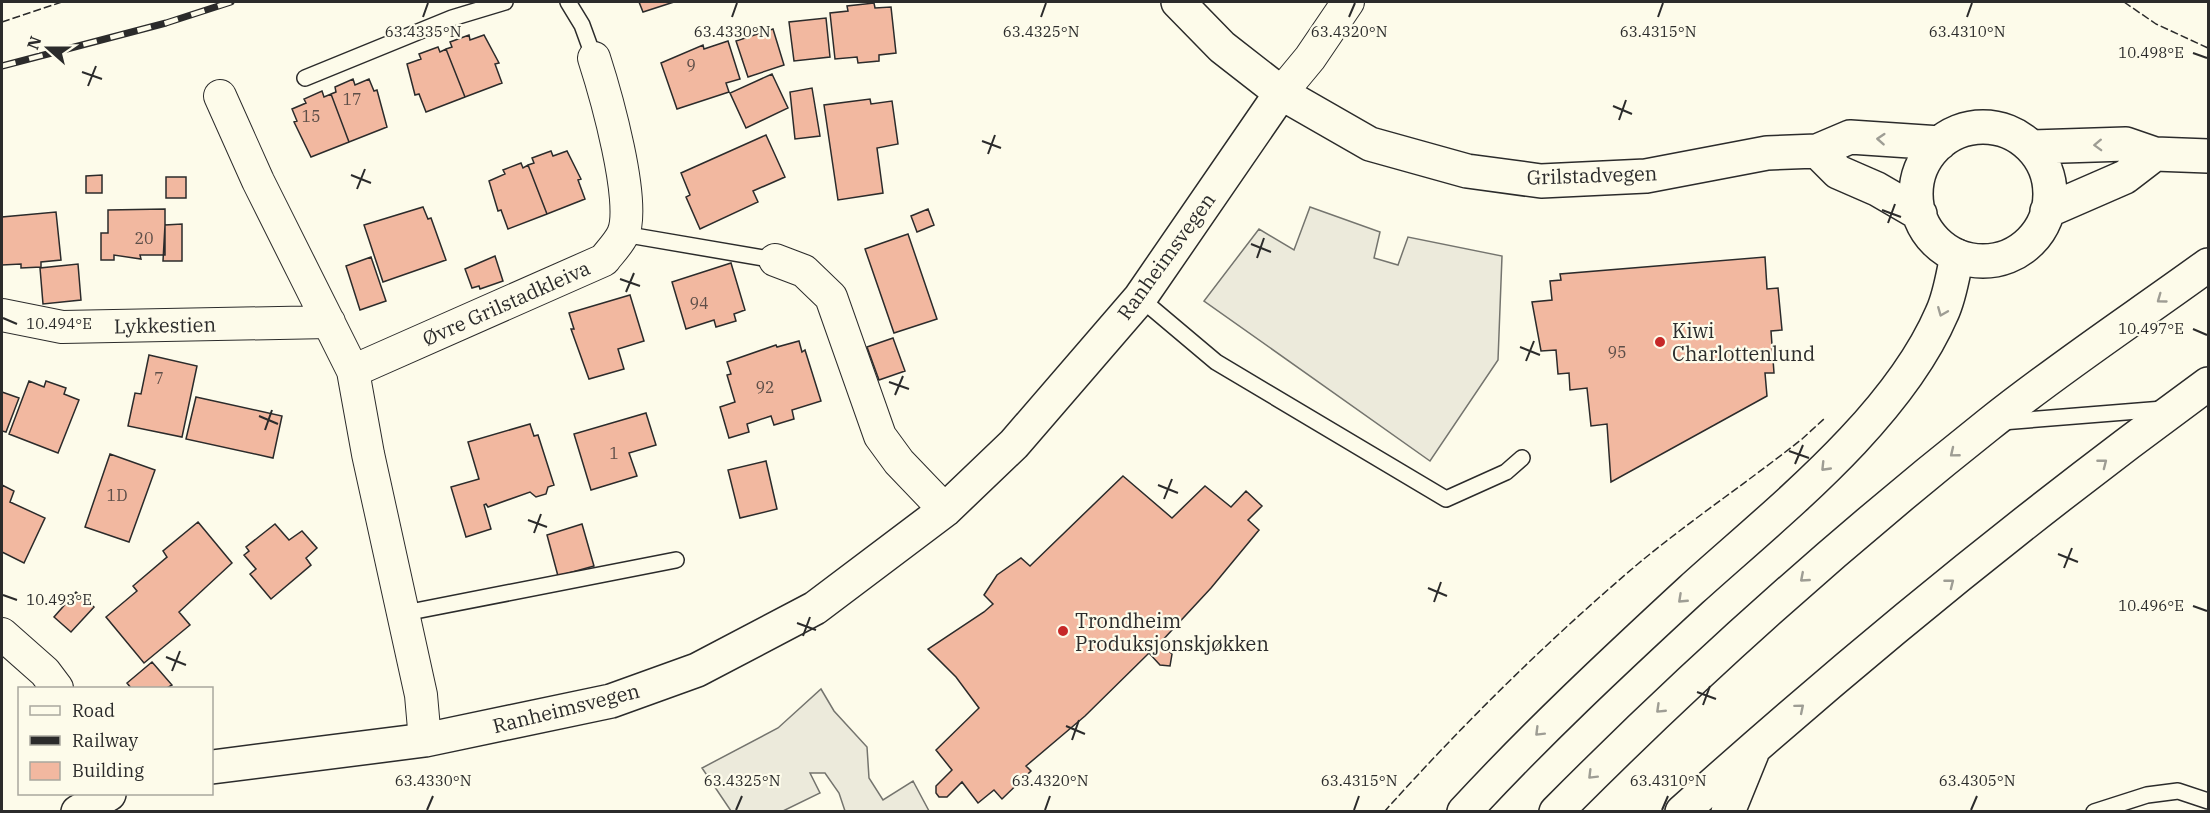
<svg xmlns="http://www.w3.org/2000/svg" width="2210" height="813" font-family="'IBM Plex Serif',serif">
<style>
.parking{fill:#eceadb;stroke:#74746e;stroke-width:1.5}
.building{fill:#f2b8a0;stroke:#2b2b2b;stroke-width:1.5}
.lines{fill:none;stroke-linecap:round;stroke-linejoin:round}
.lane-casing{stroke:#2b2b2b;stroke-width:18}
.street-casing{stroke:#2b2b2b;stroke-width:34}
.secondary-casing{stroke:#2b2b2b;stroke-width:36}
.highway-casing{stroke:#2b2b2b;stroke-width:36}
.lane{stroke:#fdfbea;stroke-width:15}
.street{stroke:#fdfbea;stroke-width:32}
.secondary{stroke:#fdfbea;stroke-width:33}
.highway{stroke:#fdfbea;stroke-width:33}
.rail-casing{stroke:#2b2b2b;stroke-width:7}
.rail{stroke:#fdfbea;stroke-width:4.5;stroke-dasharray:14;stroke-linecap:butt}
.fence{stroke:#2b2b2b;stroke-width:1.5;stroke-dasharray:8 3;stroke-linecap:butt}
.oneway{stroke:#9e9d94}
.ticks{fill:none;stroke:#2b2b2b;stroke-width:2}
.poi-dot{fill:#c62828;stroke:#fdfbea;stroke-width:2}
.labels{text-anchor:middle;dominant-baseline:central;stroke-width:4.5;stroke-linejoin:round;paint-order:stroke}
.number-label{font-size:16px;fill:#5d4e48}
.street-label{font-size:20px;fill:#2b2b2b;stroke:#fdfbea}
.poi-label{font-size:20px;fill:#2b2b2b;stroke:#fdfbea;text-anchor:start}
.ticks-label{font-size:15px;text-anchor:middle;fill:#2b2b2b;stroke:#fdfbea;stroke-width:4.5;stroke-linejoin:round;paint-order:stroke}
</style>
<rect width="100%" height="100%" fill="#fdfbea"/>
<path class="parking" d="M1310 207 1380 232 1374 258 1398 265 1408 237 1502 256 1498 360 1430 461 1204 301 1259 229 1294 250Z
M821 689 834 711 867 747 869 778 883 800 913 781 929 811H845L839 793 825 773H810L820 793 783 811H731L702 768 778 728Z"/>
<path class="building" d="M639 2H674L643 12Z
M874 3 875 8 891 7 896 53 879 55V61L858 63 857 57 835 59 830 13 848 11 847 6Z
M826 18 830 57 794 61 789 22Z
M773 29 784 65 748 77 736 41Z
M469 35 470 40 484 35 499 63 495 64 502 83 465 97 446 49 452 47 450 42Z
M728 41 740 79 726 83 729 92 677 109 661 63 703 45 704 49Z
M438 47 440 52 446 49 465 97 426 112 419 94 415 95 407 64 421 59 419 54Z
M772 74 788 108 746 128 730 93Z
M353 79 355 85 369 79 374 91 377 90 387 127 349 142 331 94 336 92 335 87Z
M812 88 820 136 795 139 790 92Z
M322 91 324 97 331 94 349 142 311 157 294 122 297 121 292 109 306 103 304 99Z
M870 99 871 104 892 101 898 144 877 148 883 193 838 200 824 105Z
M766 135 785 177 753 191 758 202 700 229 686 197 690 195 681 173Z
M551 151 553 156 567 151 581 179 578 180 585 199 547 214 528 165 534 163 532 158Z
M521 163 523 168 528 165 547 214 508 229 501 210 498 211 489 181 505 174 503 170Z
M102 175V193H86V176Z
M166 177H186V198H166Z
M423 207 428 219 431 218 446 260 383 282 364 225Z
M165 209V255H140L141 259 114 255V260H101V233H108V210Z
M928 209 934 225 917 232 911 216Z
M56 212 61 260 41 262V267L21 268V264L2 265V217Z
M182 224V261H163L165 225Z
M908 234 937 319 894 333 865 249Z
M495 256 503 281 480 289 479 286 472 288 465 269Z
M371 257 386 301 360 310 346 266Z
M1765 257 1767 289 1778 288 1782 330 1771 331 1774 373H1765L1767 396 1611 482 1607 424 1591 426 1587 388 1570 390 1569 373 1558 374 1556 350 1541 351 1532 302 1552 300 1550 281 1561 280 1560 274Z
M731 263 745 310 734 314 736 321 716 327 714 320 686 329 672 282Z
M78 264 81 300 43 304 40 268Z
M630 295 644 341 618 349 624 369 589 379 571 329H574L569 313Z
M893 338 905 371 879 380 867 347Z
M799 341 802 352 805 350 821 401 792 410 794 419 774 425 771 416 747 424 749 432 729 438 720 407 735 402 727 375 731 374 727 362 776 345 777 347Z
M149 355 197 366 182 437 128 426 135 393 141 394Z
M29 381 44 387 46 381 66 388 64 394 79 400 58 453 9 434Z
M2 392 19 398 6 432 2 431Z
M196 397 282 416 273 458 186 439Z
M646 413 656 445 629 453 637 476 591 490 574 434Z
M530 424 534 436 538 435 554 485 548 487 546 494 536 497 530 492 488 507 486 504 484 505 491 529 466 537 451 487 479 479 468 442Z
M110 454 155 470 129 542 85 527Z
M766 461 777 509 740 518 728 470Z
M1123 476 1172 518 1205 486 1231 507 1246 491 1262 506 1248 520 1259 530 1211 588 1160 643 1172 654 1170 666 1160 665 1149 653 1085 716 1026 766 1031 771 1002 799 994 790 978 803 962 782 947 797H939L936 793V786L952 770 936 750 979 708 956 677 928 649 984 612 993 604 984 595 997 575 1021 558 1030 566Z
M2 485 14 491 10 502 45 518 24 563 2 552Z
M198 522 232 563 179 612 190 625 144 663 106 617 137 591 133 586 167 557 163 551Z
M275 524 289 540 302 531 317 548 306 558 311 565 271 599 250 574 256 569 244 555 249 551 246 547Z
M582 524 594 566 558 576 547 535Z
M76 592 94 607 71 632 54 617Z
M152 662 172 685 167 688H131L127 683Z"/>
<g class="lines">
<g class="lane-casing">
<path id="lane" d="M568 2 582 25 594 58
M305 78 452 18 505 2
M623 234 775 260
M1140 298 1216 362 1446 499 1506 472 1522 458
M2002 422 2163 409
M405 613 676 560
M2094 812 2147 795 2178 791 2208 801"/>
</g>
<g class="street-casing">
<path id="street" d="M1281 93 1310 58 1348 2
M220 96 258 181 353 371 368 454 421 695 425 740
M775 260 804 271 831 297 880 436 899 462 945 510
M2 315 62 327 329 322
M353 371 604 260C610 252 619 243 623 234 637 203 605 92 594 58
M2 634 45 672 57 688"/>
</g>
<g class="secondary-casing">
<path id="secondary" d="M1178 2 1222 47 1281 93 1370 144 1467 171 1541 181 1646 176 1767 153 1817 151 1850 137 1940 143
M1916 194a67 67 0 1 1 134 0a67 67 0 1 1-134 0Z
M2031 147 2126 144 2155 154 2208 156
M1817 151 1838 172 1877 189 1920 214
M2047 211 2125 177 2155 154
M212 767 425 740 611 701 697 670 815 608 945 510 1014 444 1140 298 1281 93
M78 812 109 794"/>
</g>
<g class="highway-casing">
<path id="highway" d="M1464 812C1536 734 1613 662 1691 590 1776 513 1896 420 1942 313 1950 296 1953 274 1957 256
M1556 812C1693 674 1837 545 1988 425 2059 368 2135 318 2208 265
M1682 812C1850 661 2026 517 2208 384
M1728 812 1752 753"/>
</g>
<use href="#lane" class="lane"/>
<use href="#street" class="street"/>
<use href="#secondary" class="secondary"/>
<use href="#highway" class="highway"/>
<g class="rail-casing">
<path id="rail" d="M2 66 166 23 231 2"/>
</g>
<use href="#rail" class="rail"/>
<path class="fence" d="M2124 2 2156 24 2208 48
M2 22 62 2
M1384 812C1463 724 1548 640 1639 563 1691 520 1749 481 1802 439L1825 418"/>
</g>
<defs><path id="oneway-chevron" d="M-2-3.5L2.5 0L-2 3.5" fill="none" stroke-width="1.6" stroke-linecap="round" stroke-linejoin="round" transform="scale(1.5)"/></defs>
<g class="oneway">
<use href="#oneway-chevron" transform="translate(1881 139) rotate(-176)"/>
<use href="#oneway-chevron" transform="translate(2098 145) rotate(178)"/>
<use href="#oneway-chevron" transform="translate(2161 299) rotate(144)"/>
<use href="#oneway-chevron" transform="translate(1942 312) rotate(112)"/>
<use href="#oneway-chevron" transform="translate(1954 453) rotate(141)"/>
<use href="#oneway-chevron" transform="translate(2103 463) rotate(-38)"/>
<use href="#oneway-chevron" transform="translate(1825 467) rotate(134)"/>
<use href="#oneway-chevron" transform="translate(1804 578) rotate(139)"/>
<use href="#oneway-chevron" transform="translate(1950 583) rotate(-38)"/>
<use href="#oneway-chevron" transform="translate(1682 599) rotate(137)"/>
<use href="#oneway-chevron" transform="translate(1800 708) rotate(-40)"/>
<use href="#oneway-chevron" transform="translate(1660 709) rotate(136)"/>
<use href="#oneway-chevron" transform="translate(1539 732) rotate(135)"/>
<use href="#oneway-chevron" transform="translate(1592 775) rotate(135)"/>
</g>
<path class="ticks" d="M423 17 428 3M732 17 737 3M1041 17 1046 3M1349 17 1355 3M1658 17 1663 3M1967 17 1972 3M2193 53 2207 58M82 72 102 79M88 86 96 66M1613 106 1632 114M1619 120 1626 100M982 141 1001 148M988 154 995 135M351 175 371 183M357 189 365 169M1882 210 1901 217M1888 223 1895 204M1251 244 1271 252M1257 258 1264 238M620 279 640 286M626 292 634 273M3 318 17 324M2193 329 2207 335M1520 347 1540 355M1526 361 1534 341M889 382 909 389M895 395 903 376M259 416 278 424M265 430 272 410M1789 451 1809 458M1795 464 1803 445M1158 485 1178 493M1164 499 1172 479M528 520 547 527M534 533 541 514M2058 554 2078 562M2064 568 2072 548M1428 588 1447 596M3 595 17 600M1434 602 1441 582M2193 606 2207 611M797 623 816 630M803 636 810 617M166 657 186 665M172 671 180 651M1697 692 1716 699M1703 705 1710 686M1066 726 1085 734M1072 740 1079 720M427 810 433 796M736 810 742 796M1045 810 1050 796M1354 810 1359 796M1662 810 1668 796M1971 810 1977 796"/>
<g class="poi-dot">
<circle cx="1660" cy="342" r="6"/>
<circle cx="1063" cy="631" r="6"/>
</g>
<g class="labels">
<g class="number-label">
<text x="691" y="65">9</text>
<text x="352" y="99">17</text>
<text x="311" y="116">15</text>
<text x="144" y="238">20</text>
<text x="699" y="303">94</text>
<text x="1617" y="352">95</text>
<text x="159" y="378">7</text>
<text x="765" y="387">92</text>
<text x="614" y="453">1</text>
<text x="117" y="495">1D</text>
</g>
<g class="street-label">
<text transform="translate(1592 175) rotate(-2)">Grilstadvegen</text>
<text transform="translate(1166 256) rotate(-54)">Ranheimsvegen</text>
<text transform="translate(506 303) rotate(-24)">Øvre Grilstadkleiva</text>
<text transform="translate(165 325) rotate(-1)">Lykkestien</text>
<text transform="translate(566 708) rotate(-14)">Ranheimsvegen</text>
</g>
<g class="poi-label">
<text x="1672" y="330">Kiwi<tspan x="1672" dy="23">Charlottenlund</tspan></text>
<text x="1075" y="620">Trondheim<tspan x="1075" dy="23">Produksjonskjøkken</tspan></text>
</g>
</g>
<g class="ticks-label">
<text x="423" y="37">63.4335°N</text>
<text x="732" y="37">63.4330°N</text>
<text x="1041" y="37">63.4325°N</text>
<text x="1349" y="37">63.4320°N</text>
<text x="1658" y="37">63.4315°N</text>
<text x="1967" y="37">63.4310°N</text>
<text x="2151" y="58">10.498°E</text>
<text x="59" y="329">10.494°E</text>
<text x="2151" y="334">10.497°E</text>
<text x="59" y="605">10.493°E</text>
<text x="2151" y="611">10.496°E</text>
<text x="433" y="786">63.4330°N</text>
<text x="742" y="786">63.4325°N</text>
<text x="1050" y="786">63.4320°N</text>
<text x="1359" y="786">63.4315°N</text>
<text x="1668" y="786">63.4310°N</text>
<text x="1977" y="786">63.4305°N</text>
</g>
<rect width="2210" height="813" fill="none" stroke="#2b2b2b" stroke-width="6"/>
<rect x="18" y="687" width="195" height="108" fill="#fdfbea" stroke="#a9a89e" stroke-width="1.5"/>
<rect x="30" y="706" width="30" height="9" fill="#fdfbea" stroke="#a9a89e" stroke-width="1.5"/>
<text x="72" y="717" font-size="18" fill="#2b2b2b">Road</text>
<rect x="30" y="736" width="30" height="9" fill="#2b2b2b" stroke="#a9a89e" stroke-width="1.5"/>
<text x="72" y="747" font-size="18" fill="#2b2b2b">Railway</text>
<rect x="30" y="762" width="30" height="18" fill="#f2b8a0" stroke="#a9a89e" stroke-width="1.5"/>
<text x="72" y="777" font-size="18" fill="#2b2b2b">Building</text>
<g transform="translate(48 48) rotate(291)" stroke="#fdfbea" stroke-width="4.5" paint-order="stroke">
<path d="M0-4.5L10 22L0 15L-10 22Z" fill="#2b2b2b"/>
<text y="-9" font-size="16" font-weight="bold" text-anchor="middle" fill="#2b2b2b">N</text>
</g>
</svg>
